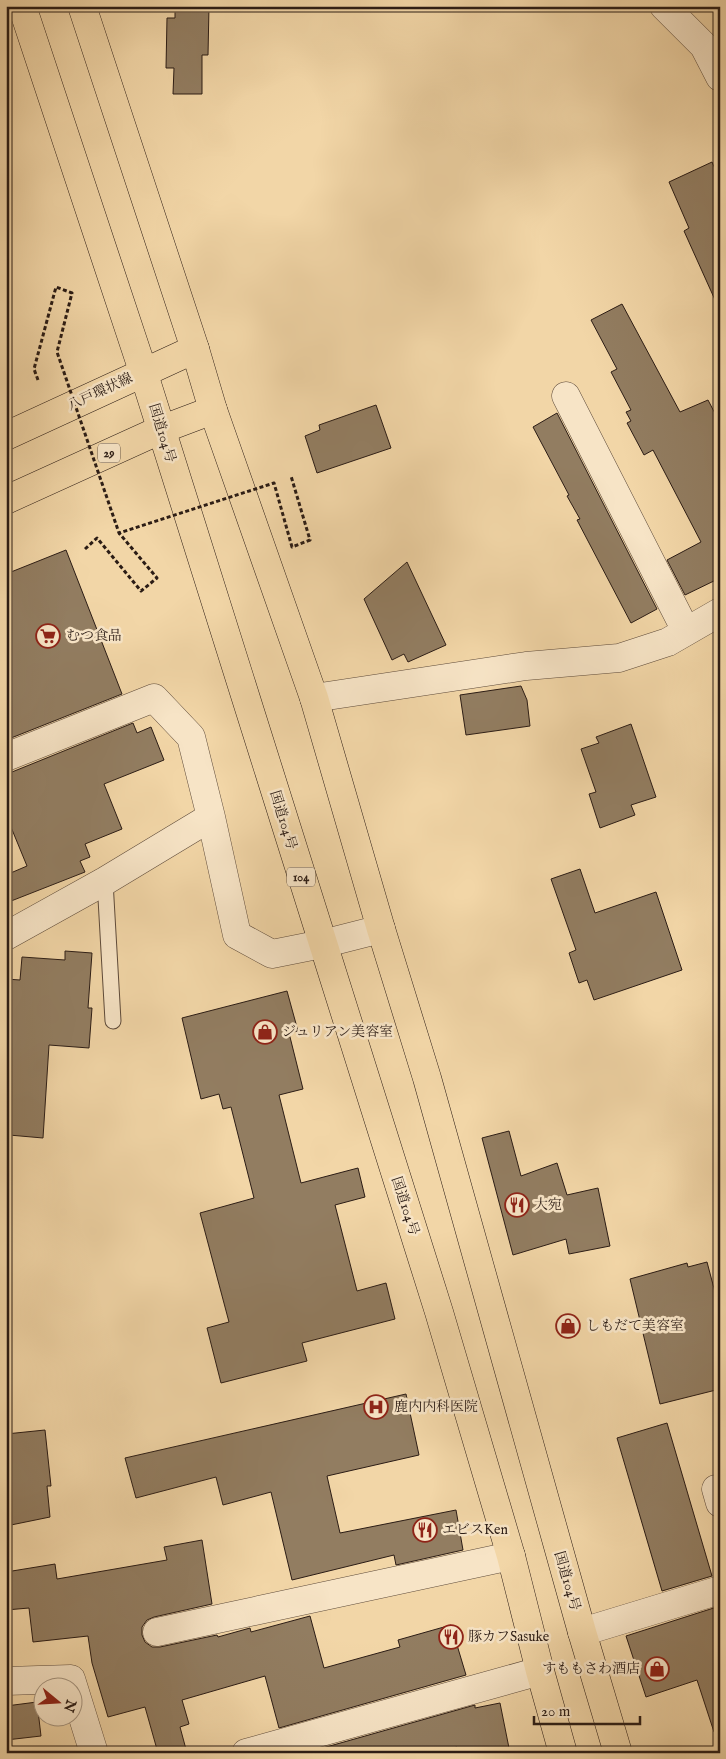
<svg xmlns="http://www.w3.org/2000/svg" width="726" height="1759" font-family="'IM FELL English','Noto Serif JP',serif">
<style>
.building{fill:#927d61;stroke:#2b1c15}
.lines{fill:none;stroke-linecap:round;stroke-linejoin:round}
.lane-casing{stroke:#5d4a3a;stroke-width:17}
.street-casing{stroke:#5d4a3a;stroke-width:29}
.primary-casing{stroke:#2b1c15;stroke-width:29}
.highway-casing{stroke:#2b1c15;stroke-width:29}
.path{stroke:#2b1c15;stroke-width:3;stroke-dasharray:4 2.5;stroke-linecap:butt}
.lane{stroke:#f7e4c6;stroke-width:15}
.street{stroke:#f7e4c6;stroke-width:28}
.primary{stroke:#f2d6a7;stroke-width:28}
.highway{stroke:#f2d6a7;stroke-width:28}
.path-bridge{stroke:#2b1c15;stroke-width:3;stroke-dasharray:4 2.5;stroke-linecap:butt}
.labels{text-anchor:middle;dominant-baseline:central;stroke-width:5;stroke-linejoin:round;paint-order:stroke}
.shield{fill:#f7e4c6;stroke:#68584a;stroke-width:1}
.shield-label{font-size:12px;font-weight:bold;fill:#2b1c15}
.street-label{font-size:14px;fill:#2b1c15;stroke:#f7e4c6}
.poi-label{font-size:14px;fill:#2b1c15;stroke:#f7e4c6;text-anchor:start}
</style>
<rect width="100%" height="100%" fill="#f2d6a7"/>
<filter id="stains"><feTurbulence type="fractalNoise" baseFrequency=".004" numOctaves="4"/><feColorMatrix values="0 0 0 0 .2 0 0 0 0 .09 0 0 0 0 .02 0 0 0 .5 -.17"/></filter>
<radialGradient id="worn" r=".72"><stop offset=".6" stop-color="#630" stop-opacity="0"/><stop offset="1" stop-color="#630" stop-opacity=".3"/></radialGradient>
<path class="building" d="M175 6H209L208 55H202V94H173L174 68H166L167 18H175Z
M712 162 720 180V311L684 231 689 228 669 182Z
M622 304 680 412 708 400 720 423V578L685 595 667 560 701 542 653 450 644 455 627 423 631 421 626 412 631 410 611 372 617 369 591 320Z
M376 405 391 448 317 473 305 436 320 430 319 425Z
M557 413 657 609 631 623 577 520 580 519 567 496 569 495 533 427Z
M66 550 122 694 6 740V574Z
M407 562 446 645 408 662 404 654 392 660 364 599Z
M521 686 527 700 530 726 466 735 460 695Z
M133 723 137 733 151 727 164 760 104 784 122 829 85 844 90 857 80 861 85 872 6 903V875L27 866 6 815V772H12Z
M631 724 656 797 631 805 635 815 600 828 589 794 596 792 581 749 599 743 596 737Z
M580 869 595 913 656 892 682 970 594 1000 587 980 579 983 569 953 576 950 551 879Z
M65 951 92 953 88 1008H92L89 1048 49 1045 43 1138 9 1135 11 1116H6V979L20 980 22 957 65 960Z
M287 991 298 1031 289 1033 303 1089 279 1095 301 1183 358 1168 365 1197 335 1205 357 1291 386 1283 395 1319 302 1343 307 1361 221 1383 207 1328 229 1322 200 1213 254 1198 231 1107 223 1109 219 1094 201 1099 182 1018Z
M509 1131 521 1176 557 1163 567 1195 598 1188 610 1246 569 1254 566 1239 513 1255 482 1138Z
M707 1262 720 1311V1389L660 1404 630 1279 687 1263 688 1267Z
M406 1394 419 1455 327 1476 340 1533 456 1510 463 1550 396 1565 394 1555 292 1580 271 1492 223 1505 216 1477 136 1498 125 1458Z
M667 1423 712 1576 662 1591 617 1438Z
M45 1430 51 1486H47L50 1517 6 1526V1434Z
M202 1540 212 1604 154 1617 147 1620 142 1627V1635L145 1642 152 1647H160L217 1635 218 1637 250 1628 251 1632 310 1616 324 1668 400 1647 398 1640 451 1625 466 1675 279 1728 265 1676 182 1700 189 1724 180 1727 187 1753H158L145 1707 108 1717 92 1663 88 1636 33 1642 29 1608 6 1610V1572L55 1564 57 1579 167 1560 164 1547Z
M720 1606V1731L714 1732 697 1680 646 1697 626 1636Z
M37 1702 41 1736 6 1740V1706Z
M500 1703 510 1753H458L457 1747 429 1753H305L475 1705V1708Z"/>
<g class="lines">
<g class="lane-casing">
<path id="lane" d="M105 881 113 1021"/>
</g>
<g class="street-casing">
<path id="street" d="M664 6 704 46 720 77
M566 396 686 631
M314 698 526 666 619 658 668 642 720 612
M6 757 154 698 191 737 211 817 237 935 272 954 322 944 381 929
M6 936 105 881 211 817
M716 1489 720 1503
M157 1632 511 1556
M582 1632 720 1590
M6 1681 71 1679 94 1753
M246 1753 540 1671"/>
</g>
<g class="primary-casing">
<path id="primary" d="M6 436 195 349
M6 500 160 430 213 410"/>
</g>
<g class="highway-casing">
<path id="highway" d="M22 6 143 371 439 1312 511 1556 540 1671 563 1753
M82 6 195 349 213 410 314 698 381 929 427 1078 582 1632 618 1753"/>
</g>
<path class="path" d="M85 549 97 538 141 591 157 578 119 533"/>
<use href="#lane" class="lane"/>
<use href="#street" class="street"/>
<use href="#primary" class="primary"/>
<use href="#highway" class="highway"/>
<path class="path-bridge" d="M38 380 34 369 56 287 72 293 57 352 119 533 274 483 292 547 310 540 291 476"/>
</g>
<defs>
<g id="supermarket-ring" transform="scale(1.25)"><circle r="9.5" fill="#f7e4c6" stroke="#8f2418" stroke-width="1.5"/><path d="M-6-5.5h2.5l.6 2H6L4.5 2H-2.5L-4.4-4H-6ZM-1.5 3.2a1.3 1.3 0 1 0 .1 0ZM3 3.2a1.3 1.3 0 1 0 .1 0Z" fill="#8f2418"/></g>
<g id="shop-ring" transform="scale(1.25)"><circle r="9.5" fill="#f7e4c6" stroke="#8f2418" stroke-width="1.5"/><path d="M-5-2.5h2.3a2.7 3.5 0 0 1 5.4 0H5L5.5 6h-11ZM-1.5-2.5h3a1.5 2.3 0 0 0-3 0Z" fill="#8f2418"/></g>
<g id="restaurant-ring" transform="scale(1.25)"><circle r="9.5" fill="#f7e4c6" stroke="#8f2418" stroke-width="1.5"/><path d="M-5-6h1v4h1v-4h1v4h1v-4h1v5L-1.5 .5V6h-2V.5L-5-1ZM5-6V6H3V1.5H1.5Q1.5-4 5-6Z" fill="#8f2418"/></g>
<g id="hospital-ring" transform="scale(1.25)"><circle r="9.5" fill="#f7e4c6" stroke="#8f2418" stroke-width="1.5"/><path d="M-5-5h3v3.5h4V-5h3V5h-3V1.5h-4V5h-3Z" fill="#8f2418"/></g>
</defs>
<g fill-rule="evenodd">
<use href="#supermarket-ring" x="48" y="636"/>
<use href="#shop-ring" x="265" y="1032"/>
<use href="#restaurant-ring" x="517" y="1205"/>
<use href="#shop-ring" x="568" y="1326"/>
<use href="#hospital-ring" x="376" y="1407"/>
<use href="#restaurant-ring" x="425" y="1530"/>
<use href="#restaurant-ring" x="451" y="1637"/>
<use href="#shop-ring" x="657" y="1669"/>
</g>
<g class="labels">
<g class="shield">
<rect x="98" y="443.5" width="22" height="19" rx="4"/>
<rect x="287" y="867.5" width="28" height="19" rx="4"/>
</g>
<g class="shield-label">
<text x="109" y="453">29</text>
<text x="301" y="877">104</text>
</g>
<g class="street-label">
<text transform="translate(100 392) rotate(-25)">八戸環状線</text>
<text transform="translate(162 433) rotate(73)">国道104号</text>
<text transform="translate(283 820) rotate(73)">国道104号</text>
<text transform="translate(405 1206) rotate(72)">国道104号</text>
<text transform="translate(567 1581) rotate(74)">国道104号</text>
</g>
<g class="poi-label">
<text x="66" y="636">むつ食品</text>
<text x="282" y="1032">ジュリアン美容室</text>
<text x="534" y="1205">大宛</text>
<text x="586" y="1326">しもだて美容室</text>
<text x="394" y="1407">鹿内内科医院</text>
<text x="442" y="1530">エビスKen</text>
<text x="468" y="1637">豚カフSasuke</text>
<text x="640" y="1669" text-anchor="end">すももさわ酒店</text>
</g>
</g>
<rect width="726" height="1759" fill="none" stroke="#f2d6a7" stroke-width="25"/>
<rect x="8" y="8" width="711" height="1744" fill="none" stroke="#2b1c15" stroke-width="2.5"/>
<rect x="12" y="12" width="701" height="1734" fill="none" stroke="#2b1c15"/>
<g transform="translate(58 1702) rotate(108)"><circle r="24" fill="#f7e4c6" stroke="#a5947f"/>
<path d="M0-4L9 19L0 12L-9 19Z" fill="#8f2418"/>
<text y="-8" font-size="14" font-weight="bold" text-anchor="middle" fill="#2b1c15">N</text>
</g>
<path d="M534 1716v8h106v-8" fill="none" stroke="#2b1c15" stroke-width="2.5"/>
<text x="541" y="1716" font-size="15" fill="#2b1c15" stroke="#f7e4c6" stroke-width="4" paint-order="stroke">20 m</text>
<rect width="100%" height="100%" filter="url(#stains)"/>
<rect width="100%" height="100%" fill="url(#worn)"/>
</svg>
